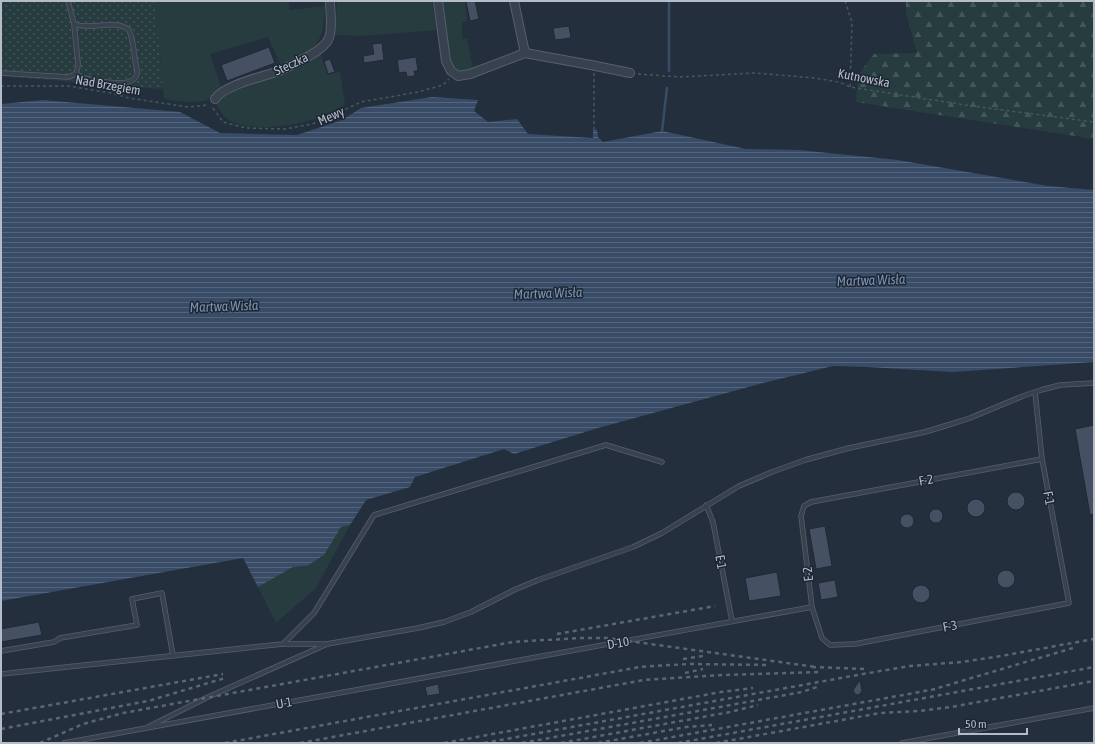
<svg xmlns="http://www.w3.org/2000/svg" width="1095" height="744" font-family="'Asap Condensed',sans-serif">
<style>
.grass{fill:#263c3f}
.forest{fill:url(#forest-firs)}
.garden{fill:url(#garden-dots)}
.water{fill:url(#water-rules)}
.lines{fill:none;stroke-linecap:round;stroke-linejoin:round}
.stream{stroke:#394c67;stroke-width:2.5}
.building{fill:#455162;stroke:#1f2835}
.service-casing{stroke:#565f6c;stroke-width:5.5}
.minor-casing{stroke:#565f6c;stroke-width:10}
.path{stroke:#44595c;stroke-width:1.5;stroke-dasharray:3 3;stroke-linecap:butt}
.service{stroke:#38414e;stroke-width:4}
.minor{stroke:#38414e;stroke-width:8}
.rail{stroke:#5a6575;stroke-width:2.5;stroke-dasharray:4 4;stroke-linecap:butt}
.labels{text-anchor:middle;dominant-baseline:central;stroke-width:3;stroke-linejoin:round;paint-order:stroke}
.street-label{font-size:13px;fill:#b4bcc9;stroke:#1d2633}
.water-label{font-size:14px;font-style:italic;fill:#7c92b1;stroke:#1d2633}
</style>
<defs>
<pattern id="forest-firs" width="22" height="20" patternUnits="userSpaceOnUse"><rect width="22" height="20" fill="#263c3f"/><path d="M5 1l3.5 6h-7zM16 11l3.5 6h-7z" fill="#435659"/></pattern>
<pattern id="garden-dots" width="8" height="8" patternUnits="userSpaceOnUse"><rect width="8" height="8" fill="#263c3f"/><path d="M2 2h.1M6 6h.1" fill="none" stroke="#435659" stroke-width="1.8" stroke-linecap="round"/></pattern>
<pattern id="water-rules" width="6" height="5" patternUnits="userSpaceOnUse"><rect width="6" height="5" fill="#394c67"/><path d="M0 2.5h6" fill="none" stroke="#53647b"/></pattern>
</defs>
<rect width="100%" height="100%" fill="#242f3e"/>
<path class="grass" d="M155 1H289V10L325 6C324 47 315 49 281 66L268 37 210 54 221 86 206 101 187 102 164 99Z
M337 1H432L437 30 360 36 335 35Z
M442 1H465L467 21 462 22V39H467L473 68 460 72 453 67 448 54 445 16Z
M320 53 328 75 340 71 345 105C338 108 332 112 326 115 302 125 252 134 229 120 222 116 219 109 216 103L223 93Z
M350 525 316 588 276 623 258 587 293 567 307 566 324 555 341 526Z"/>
<path class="forest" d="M906 1H1094V139L856 102 858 75 874 54 917 53 906 13Z"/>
<path class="garden" d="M1 1H155L163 89 1 76Z"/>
<path class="water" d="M432 97 478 100 474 111 488 122 517 119 528 134 593 138V129L597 130 598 137 603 142 662 131 746 149 799 150 898 160 1048 186 1094 190V362L953 372 867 367 833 366 763 383 598 428 514 454 504 449 415 477 410 487 366 500 350 525 341 527 324 555 307 566 293 567 258 587 243 558 1 601V104L43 100 180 112 220 133 297 135 342 120 361 108Z"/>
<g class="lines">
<path class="stream" d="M669 71V1
M662 131 667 88"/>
</g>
<path class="building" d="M475 1 479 19 470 21 466 2Z
M569 26 571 38 555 40 553 28Z
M382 43 384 60 364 63 363 56 374 54 372 44Z
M269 47 275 63 227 81 221 65Z
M416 57 418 71H414L415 76 407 77 406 72 399 73 397 60Z
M330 59 335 72 328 74 324 61Z
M1094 425V514L1090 515 1075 429Z
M1007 501a9 9 0 1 1 18 0a9 9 0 1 1-18 0Z
M967 508a9 9 0 1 1 18 0a9 9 0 1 1-18 0Z
M929 516a7 7 0 1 1 14 0a7 7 0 1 1-14 0Z
M900 521a7 7 0 1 1 14 0a7 7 0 1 1-14 0Z
M825 526 832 566 816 569 809 529Z
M997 579a9 9 0 1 1 18 0a9 9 0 1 1-18 0Z
M777 572 781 596 749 601 745 578Z
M835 580 838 597 821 600 818 583Z
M912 594a9 9 0 1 1 18 0a9 9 0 1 1-18 0Z
M39 622 42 635 1 642V629Z
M860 680 862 691 860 694 857 695 854 693 853 690Z
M438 684 440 694 427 696 425 687Z"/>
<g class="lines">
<g class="service-casing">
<path id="service" d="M74 24C92 31 113 18 129 30 133 39 134 50 135 60 136 65 139 74 135 78 128 88 95 80 84 78L80 77 76 73
M1 73 67 77C76 76 78 71 78 63L74 24 68 1
M1035 392 1042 459 1069 603 855 644 830 645 822 638 812 607 801 516 804 506 811 502 1042 459
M706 505 713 522 732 621
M283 644 314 613 374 515 606 445 662 462
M1 651 54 642 60 638 137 625 132 599 162 593 173 656
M1 674 283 644H327L418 628 444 622 471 612 514 590 538 580 633 547 662 533 739 486 772 472 805 460 849 448 925 432 948 425 970 418 1023 396 1041 390 1060 385 1094 383
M148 727 206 698 325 645
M64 743 812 607
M902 743 1094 708"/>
</g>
<g class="minor-casing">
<path id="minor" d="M438 1 446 61 451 71 458 76 470 74 525 53 591 65 630 73
M514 1 525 53
M215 99C224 85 262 77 279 71 289 67 299 61 309 56 316 52 326 46 329 38 333 27 330 12 330 1"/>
</g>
<path class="path" d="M845 1 852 22 850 87
M594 73V129
M638 74 680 77 754 73 815 78 839 82 850 87 965 105 1094 122
M1 86H68L111 93 129 98 188 107 209 105
M213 108 223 122 246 128 285 129 312 124 325 119 361 102 418 92 443 85 449 79"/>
<use href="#service" class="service"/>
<use href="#minor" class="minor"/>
<path class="rail" d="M557 634 715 606
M683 659 703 656
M812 667 866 669
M685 673 703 669
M931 690 1073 648
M1 714 223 674
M1 729 148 701 225 678
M40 743 83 724 123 713 513 642 579 638H607L816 667
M225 743 640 667 688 664 770 665
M300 743 644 680 724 675 820 672
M444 743 721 692 753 688
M484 743 863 674 910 666 962 662 1001 656 1094 639
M522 743 802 692 820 686
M561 743 730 712 758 705
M598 743 686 727 712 725
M640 743 936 689
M678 743 1094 667
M716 743 880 713 919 711 951 707 1094 681"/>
</g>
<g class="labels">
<g class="street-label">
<text transform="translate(291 64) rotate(-25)">Steczka</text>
<text transform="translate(864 78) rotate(11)">Kutnowska</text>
<text transform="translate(108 85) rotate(10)">Nad Brzegiem</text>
<text transform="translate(331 116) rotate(-24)">Mewy</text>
<text transform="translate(926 480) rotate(-11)">F-2</text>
<text transform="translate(1049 498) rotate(79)">F-1</text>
<text transform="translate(721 562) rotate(80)">E-1</text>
<text transform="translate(808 574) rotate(-97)">E-2</text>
<text transform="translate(950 626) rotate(-11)">F-3</text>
<text transform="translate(618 643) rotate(-10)">D-10</text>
<text transform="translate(284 703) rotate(-10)">U-1</text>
</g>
<g class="water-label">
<text transform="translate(871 280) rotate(-2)">Martwa Wisła</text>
<text transform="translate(548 293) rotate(-2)">Martwa Wisła</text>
<text transform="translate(224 306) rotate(-2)">Martwa Wisła</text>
</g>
</g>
<rect width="1095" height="744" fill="none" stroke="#b4bcc9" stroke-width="4"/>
<path d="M959 728v6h68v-6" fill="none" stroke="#b4bcc9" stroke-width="2"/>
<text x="965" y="728" font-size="12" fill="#b4bcc9" stroke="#1d2633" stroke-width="3" paint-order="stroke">50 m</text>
</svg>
